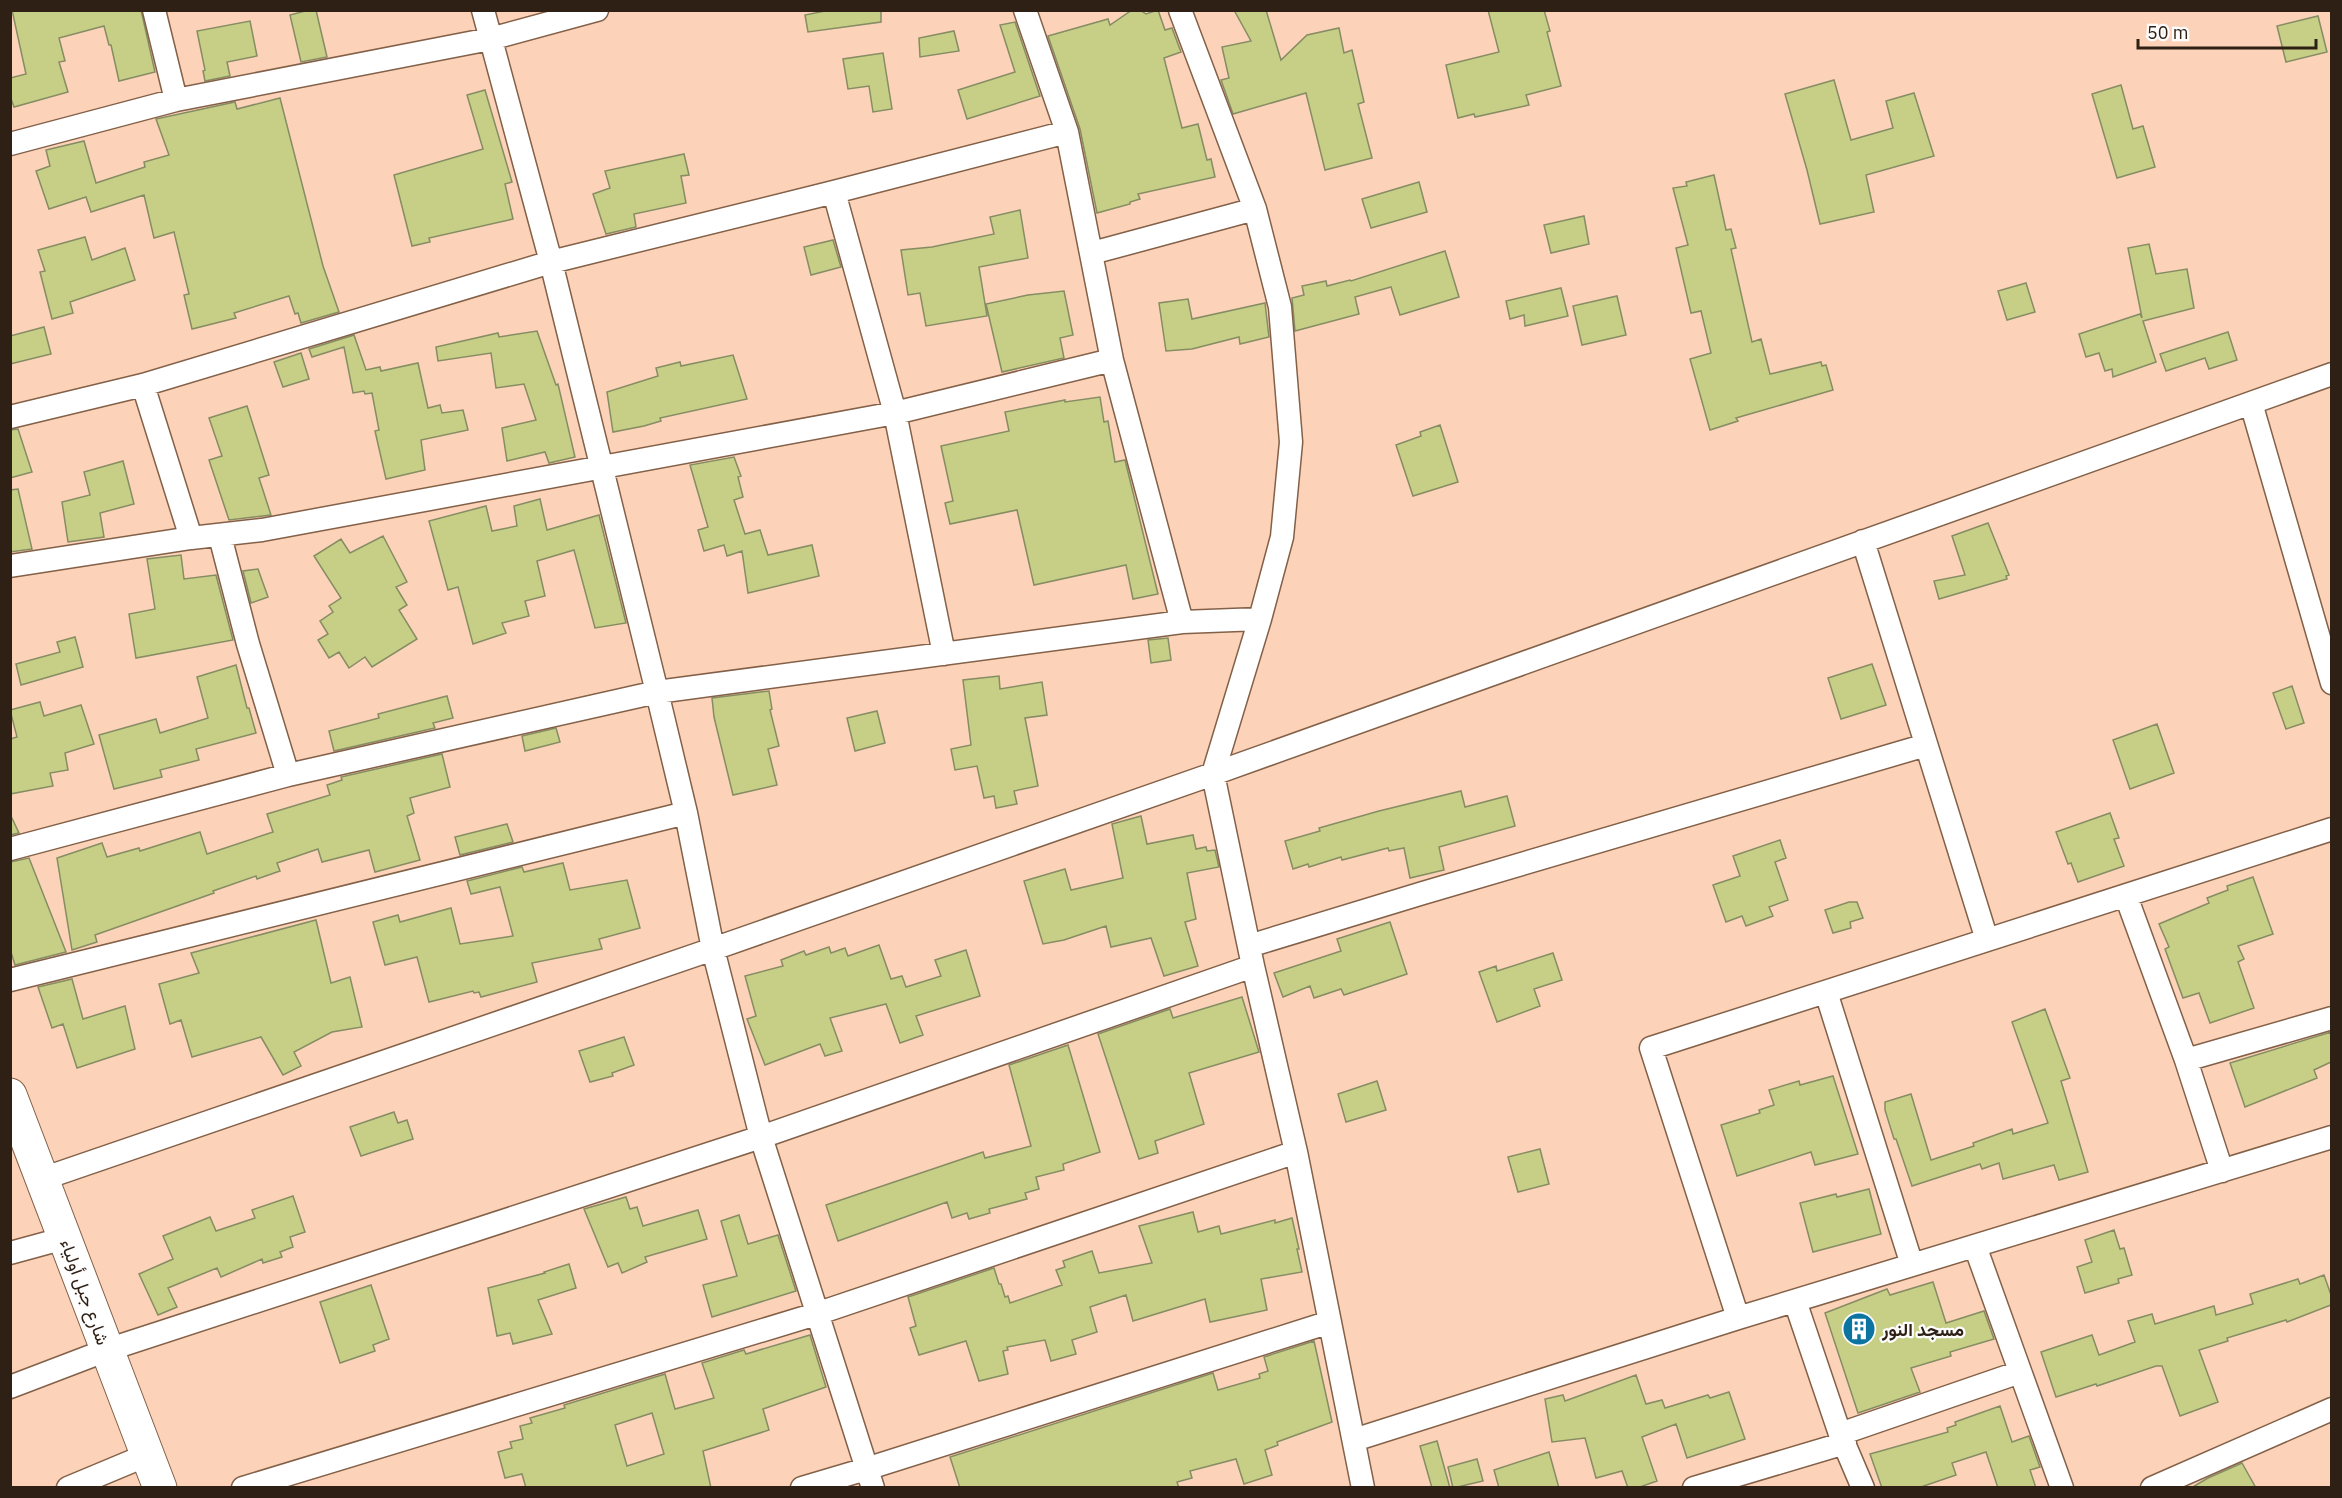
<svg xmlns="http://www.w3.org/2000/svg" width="2342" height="1498" font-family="'IBM Plex Sans',Vazirmatn,sans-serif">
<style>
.building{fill:#c6cf85;stroke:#868c63;stroke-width:1.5;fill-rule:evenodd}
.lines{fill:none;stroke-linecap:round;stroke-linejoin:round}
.street-casing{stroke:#836048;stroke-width:25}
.highway-casing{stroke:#836048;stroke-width:35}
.street{stroke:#fff;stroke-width:22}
.highway{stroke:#fff;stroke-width:33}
.labels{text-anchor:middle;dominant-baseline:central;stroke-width:4.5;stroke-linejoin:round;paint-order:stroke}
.street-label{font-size:18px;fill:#2f2016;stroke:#fdfdfd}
.poi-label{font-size:18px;font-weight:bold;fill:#2f2016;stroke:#fdfdfd;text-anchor:start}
</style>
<rect width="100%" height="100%" fill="#fcd3b8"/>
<path class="building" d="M12 10H141L155 72 119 81 111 45H109L104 26 59 38 65 61 59 62 68 92 14 107 10 96V78L26 74Z
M309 10H316L327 57 301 62 290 15Z
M830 10H881V22L808 32 805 15Z
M1132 10H1140L1146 14 1158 10 1165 30 1172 28 1181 52 1164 58 1182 128 1198 124 1207 160 1211 159 1215 177 1138 194 1140 199 1130 202V204L1097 213 1080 129 1048 36 1108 19 1110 25Z
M1234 10H1266L1281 60 1307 35 1339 28 1344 53 1352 50 1364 102 1358 104 1372 158 1325 170 1306 93 1233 114 1221 80 1229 78 1222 47 1251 41Z
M1488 10H1544L1550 31 1547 32 1561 86 1526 95 1529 105 1475 117 1474 114 1458 118 1446 65 1499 52Z
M2318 16 2327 52 2286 62 2277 26Z
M250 21 257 56 227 62 230 76 205 81 203 71 205 70 197 31Z
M1015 22 1040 96 967 119 958 90 1015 72 1000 25Z
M954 31 959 51 920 57 919 38Z
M883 53 892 109 873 112 869 86 848 89 843 59Z
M1834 80 1851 140 1893 128 1886 101 1914 93 1934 156 1866 175 1874 212 1820 224 1807 170 1785 94Z
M2121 85 2133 129 2143 126 2155 167 2117 178 2092 94Z
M485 90 512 182 505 184 513 219 429 238 430 242 412 246 394 175 483 149 467 95Z
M280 98 323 266 339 312 301 323 298 313 295 314 289 296 234 313 236 318 192 329 184 295 189 294 174 232 154 238 144 195 91 212 86 197 49 209 36 171 50 166 46 150 84 141 96 183 145 167 144 162 169 155 156 119 235 102 237 109Z
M684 154 689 175 681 176 686 203 634 214 636 227 606 234 593 194 610 188 605 171Z
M1714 175 1726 230 1731 229 1736 248 1731 249 1752 342 1761 339 1770 374 1821 362 1822 366 1826 365 1833 390 1736 418 1738 421 1710 430 1690 359 1711 353 1701 311 1691 313 1676 248 1688 245 1673 188 1687 186 1686 182Z
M1419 182 1427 212 1371 228 1362 199Z
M1020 210 1028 258 979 267 987 316 926 326 920 293 908 295 901 250 932 247 994 234 990 217Z
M1584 216 1589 244 1551 253 1544 225Z
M85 237 92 260 125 248 135 280 70 302 73 313 52 319 40 272 45 271 38 250Z
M833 240 841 267 811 275 804 247Z
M2149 244 2156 274 2187 269 2194 308 2143 321 2156 362 2113 377 2112 369 2105 371 2099 353 2086 357 2079 334 2140 314 2142 318 2128 248Z
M1445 251 1459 297 1400 315 1391 287 1355 297 1359 314 1295 331 1292 298 1304 295 1302 286 1326 281 1327 286 1350 280 1351 281Z
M2026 283 2035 312 2007 320 1998 291Z
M1561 288 1568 316 1525 326 1524 315 1510 319 1506 301Z
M1064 291 1073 335 1060 338 1064 358 1002 372 986 304 1028 295Z
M1617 296 1626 335 1582 345 1573 306Z
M1188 299 1192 319 1265 303 1269 337 1240 344 1239 337 1192 349 1166 351 1159 303Z
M44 327 51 354 10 364V336Z
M537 331 556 385 558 384 575 457 549 463 545 452 507 461 502 428 536 420 524 384 496 388 491 353 438 361 436 347 498 333 499 337Z
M2228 332 2237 360 2209 369 2205 358 2166 371 2160 354Z
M354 335 366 370 380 367 381 371 418 363 428 408 440 405 442 413 463 410 468 430 421 440 425 470 386 479 375 431 379 430 372 393 365 394 364 391 353 393 344 347 312 357 309 349Z
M301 353 309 379 283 387 274 362Z
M733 355 747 399 660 418 661 421 644 426 613 432 607 392 658 376 656 368 680 362 681 366Z
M1100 397 1104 422 1108 421 1115 462 1125 460 1158 594 1133 599 1126 565 1034 585 1017 510 950 524 945 503 953 501 941 446 1009 431 1005 412 1065 400V402Z
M247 406 269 475 259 478 271 515 229 520 209 460 222 456 209 418Z
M1440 425 1458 482 1413 496 1396 445 1421 436 1420 432Z
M18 429 32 472 10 478V430Z
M734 457 741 476 738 477 743 497 734 500 745 534 760 530 768 555 812 545 819 576 748 593 742 551 727 556 724 545 704 551 698 530 708 527 690 465Z
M123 461 134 504 100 513 104 537 68 542 62 502 90 495 84 472Z
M18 489 32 549 10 552V490Z
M540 499 547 530 599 515 626 623 595 628 574 550 537 561 545 596 525 601 529 616 502 623 506 633 473 644 458 587 448 590 429 521 486 506 492 531 517 526 514 506Z
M1988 523 2009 575 2006 576 2007 579 1939 599 1934 581 1965 575 1952 536Z
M383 536 407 582 396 587 407 605 399 610 417 639 372 667 365 657 349 668 339 652 329 658 318 640 328 634 320 621 333 612 329 606 341 598 314 556 341 539 350 553Z
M181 555 184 579 216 575 233 640 136 658 129 614 155 609 147 559Z
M258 569 268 597 251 603 243 571Z
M75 637 83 667 21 685 16 664 60 652 57 642Z
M1168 638 1171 660 1151 663 1148 640Z
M1872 664 1886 705 1841 719 1828 678Z
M236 665 247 708H249L256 733 196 749 199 760 160 770 162 777 114 789 99 735 156 719 160 733 208 718 197 677Z
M999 676 1000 689 1042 682 1047 715 1025 718 1038 786 1014 791 1017 804 996 808 994 796 984 798 977 766 955 770 951 749 971 745 963 680Z
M2292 686 2304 723 2286 729 2273 693Z
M769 691 772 709 770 710 779 746 768 749 777 785 733 795 714 717 712 698Z
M447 696 453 718 433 723 435 728 334 751 329 731 379 718 378 714Z
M40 702 44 716 81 705 94 744 65 753 68 770 50 773 53 786 10 794V739L17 737 10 710Z
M877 711 885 743 855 751 847 718Z
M2157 724 2174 773 2130 789 2113 740Z
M556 728 560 742 525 751 522 736Z
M442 754 450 787 410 798 414 813 407 816 420 860 375 872 369 850 322 862 318 849 277 863 280 871 257 879 256 876 213 891 214 893 95 935 97 942 72 950 57 858 102 843 107 857 139 848 140 851 200 832 207 854 273 832 267 814 330 795 327 785 342 780 341 777Z
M1461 791 1465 807 1507 796 1515 826 1439 847 1444 870 1410 878 1404 848 1389 851 1388 848 1342 860 1341 857 1309 867 1308 864 1293 869 1285 841 1320 831 1319 828 1379 811Z
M2110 813 2119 838 2114 839 2124 866 2078 882 2071 863 2068 864 2056 832Z
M10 814 19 833 10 835Z
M1141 816 1147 844 1193 835 1196 849 1206 847 1207 851 1215 850 1219 867 1187 873 1196 919 1185 922 1198 966 1164 976 1151 938 1111 947 1106 926 1064 940 1043 944 1024 881 1065 869 1071 890 1123 878 1112 824Z
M507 824 513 842 460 855 455 837Z
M1780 840 1786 858 1775 862 1788 900 1769 907 1773 916 1746 926 1742 916 1726 922 1713 885 1740 876 1733 856Z
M29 858 66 952 15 965 10 949V862Z
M563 863 570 890 627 880 640 928 599 939 602 949 532 963 537 982 481 997 479 992 474 993 473 991 429 1002 417 957 385 965 373 922 398 915 400 922 451 908 460 944 513 936 500 887 471 894 467 881 522 867 524 872Z
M2253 877 2273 934 2238 946 2244 959 2238 962 2254 1008 2210 1023 2199 993 2183 998 2165 949 2169 947 2159 924 2209 903 2207 898 2228 890 2227 886Z
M1849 902H1857L1863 918 1850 922 1851 928 1833 933 1825 910Z
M316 920 331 983 350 977 362 1027 332 1032 294 1052 301 1066 283 1075 261 1037 192 1057 181 1020 170 1024 159 984 199 973 191 953Z
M1390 922 1407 974 1344 995 1341 989 1314 998 1310 986 1283 997 1274 973 1341 951 1337 939Z
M879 945 891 979 902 976 906 987 941 976 935 960 966 950 980 996 916 1016 923 1035 900 1043 886 1004 830 1018 842 1051 825 1056 820 1044 765 1065 747 1019 756 1016 745 976 783 966 781 960 804 951 806 955 829 947 831 953 845 948 848 956Z
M1553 953 1562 980 1534 989 1540 1006 1497 1022 1479 972 1496 966 1497 971Z
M72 979 83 1019 125 1006 135 1049 77 1068 63 1024 52 1028 38 987Z
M1242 997 1259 1052 1189 1073 1204 1124 1155 1141 1158 1153 1139 1159 1098 1034 1170 1009 1173 1018Z
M2045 1009 2070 1078 2061 1081 2088 1172 2059 1180 2054 1165 2003 1179 1999 1163 1982 1169 1980 1164 1912 1186 1896 1139H1894L1885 1110V1102L1911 1094 1931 1160 1974 1146 1973 1143 2012 1129 2013 1134 2048 1123 2012 1022Z
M2331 1032V1062L2314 1070 2317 1078 2245 1107 2230 1063Z
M624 1037 634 1065 612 1073 613 1076 590 1082 579 1051Z
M1068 1045 1100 1152 1063 1164 1064 1170 1036 1177 1039 1189 1025 1193 1027 1199 989 1209 990 1213 969 1219 967 1213 952 1218 947 1202 838 1241 826 1205 983 1152 985 1158 1031 1146 1009 1065Z
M1833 1076 1858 1154 1815 1165 1811 1152 1737 1176 1721 1125 1760 1113 1759 1110 1774 1105 1769 1090 1799 1081 1800 1085Z
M1377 1081 1386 1110 1346 1122 1338 1094Z
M394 1112 398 1123 407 1120 413 1139 361 1156 350 1127Z
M1540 1149 1549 1184 1518 1192 1508 1157Z
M1869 1189 1881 1234 1813 1252 1800 1203 1836 1194 1837 1197Z
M293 1196 305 1232 290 1237 293 1247 280 1252 282 1257 263 1263 262 1259 221 1277 217 1268 168 1288 177 1307 158 1315 139 1274 173 1259 163 1236 210 1217 216 1231 255 1218 252 1210Z
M626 1197 630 1209 637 1207 643 1226 698 1210 707 1239 645 1257 647 1262 622 1273 618 1263 608 1267 584 1209Z
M1193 1212 1198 1232 1219 1226 1221 1234 1275 1220V1223L1292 1218 1299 1249H1297L1302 1272 1261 1279 1267 1310 1210 1322 1205 1299 1133 1321 1126 1295 1090 1307 1097 1332 1072 1340 1076 1354 1051 1361 1045 1340 1007 1347 1008 1350 1003 1351 1008 1374 979 1381 966 1341 919 1355 910 1328 916 1326 908 1297 994 1268 999 1284H1001L1005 1297 1008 1296 1010 1303 1062 1285 1056 1270 1065 1267 1063 1261 1092 1251 1099 1273 1152 1263 1139 1226Z
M739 1215 748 1244 778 1235 796 1291 712 1317 703 1285 737 1276 721 1221Z
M2114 1230 2120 1249 2124 1248 2132 1275 2118 1279 2119 1283 2085 1293 2077 1267 2092 1262 2085 1240Z
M569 1264 576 1288 538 1300 552 1334 513 1344 510 1333 497 1336 488 1288 545 1273 544 1272Z
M2324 1275 2331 1295V1305L2287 1322 2286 1320 2227 1338 2228 1341 2199 1350 2218 1402 2180 1416 2162 1366H2156L2097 1386 2096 1384 2056 1397 2041 1352 2092 1335 2099 1355 2135 1342 2128 1321 2152 1314 2155 1324 2214 1306 2216 1315 2253 1304 2250 1294 2298 1279 2300 1284Z
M1933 1282 1946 1323 1984 1311 1994 1339 1950 1352 1951 1356 1911 1368 1920 1392 1858 1413 1825 1313 1887 1289 1890 1295Z
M371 1285 389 1339 373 1345 375 1351 340 1363 320 1302Z
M810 1335 826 1387 763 1409 769 1430 703 1451 711 1488H526L522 1474 505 1478 498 1452 512 1448 510 1442 523 1439 520 1426 532 1423 530 1418 565 1408 564 1405 665 1374 675 1409 714 1398 702 1363 744 1350 746 1354ZM652 1413 664 1454 627 1466 615 1425Z
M1314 1341 1332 1422 1277 1442 1278 1445 1265 1450 1272 1475 1244 1484 1236 1459 1190 1471 1192 1478 1177 1482 1179 1488H960L950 1457 1213 1373 1218 1390 1260 1378 1259 1374 1268 1371 1264 1357Z
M1636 1375 1646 1404 1662 1400 1665 1408 1708 1395 1710 1398 1729 1392 1745 1439 1687 1458 1676 1424 1642 1437 1657 1481 1637 1488H1628L1622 1471 1596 1478 1585 1438 1552 1442 1545 1399 1563 1395 1565 1401Z
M2000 1406 2012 1442 2029 1436 2040 1467 2030 1470 2036 1488H1998L1986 1452 1952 1463 1956 1475 1918 1488H1882L1870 1454 1948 1432 1947 1428 1956 1425 1955 1422Z
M1437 1441 1450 1488H1432L1420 1446Z
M1549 1452 1559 1488H1499L1494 1470Z
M1477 1459 1483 1481 1453 1488 1448 1467Z
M2242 1463 2256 1488H2191L2208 1478Z"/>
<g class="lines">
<g class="street-casing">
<path id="street" d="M154 10 176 100
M483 10 551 262 657 692 686 813 713 949 761 1137 873 1488
M1025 10 1067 132 1112 360 1182 622
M1180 10 1255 209 1280 307 1291 442 1282 537 1260 619 1213 774 1253 966 1296 1152 1363 1488
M10 144 176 100 490 39 597 10
M834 192 895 413 1112 360
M1092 253 1255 209
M143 385 191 538
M2251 403 2332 683
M10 417 143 385 551 262 834 192 1067 132
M220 536 248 644 288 775
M1863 541 1987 940
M10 566 191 538 262 530 895 413 944 654
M10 849 288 775 657 692 1182 622 1260 619
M2126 896 2186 1060 2222 1171
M1249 946 1423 893 1926 745
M10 980 686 813
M1826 992 1912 1265
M2186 1060 2332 1018
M42 1179 713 949 1213 774 2332 374
M1975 1246 2062 1488
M10 1253 65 1238
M1795 1301 1840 1434 1863 1488
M1738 1318 1651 1048 2332 829
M10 1387 107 1350 761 1137 1253 966
M1840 1434 2020 1372
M1354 1440 1738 1318 2332 1137
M68 1488 147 1455
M243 1488 816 1314 1296 1152
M802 1488 866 1469 1330 1322
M1694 1488 1845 1443
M2152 1488 2332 1409"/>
</g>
<g class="highway-casing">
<path id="highway" d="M10 1095 160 1488"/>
</g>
<use href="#street" class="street"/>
<use href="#highway" class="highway"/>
</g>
<defs>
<g id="building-disc" transform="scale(1.725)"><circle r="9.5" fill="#0b74a0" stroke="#fdfdfd"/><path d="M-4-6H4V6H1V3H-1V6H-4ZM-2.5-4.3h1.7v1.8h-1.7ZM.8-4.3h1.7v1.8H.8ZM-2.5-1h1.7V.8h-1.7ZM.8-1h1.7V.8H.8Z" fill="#fff"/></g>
</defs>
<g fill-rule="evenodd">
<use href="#building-disc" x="1859" y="1329"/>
</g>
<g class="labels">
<g class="street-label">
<text transform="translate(85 1292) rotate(70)">شارع جبل أولياء</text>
</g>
<g class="poi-label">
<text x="1882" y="1329">مسجد النور</text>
</g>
</g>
<rect width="2342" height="1498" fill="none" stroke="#2f2016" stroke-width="24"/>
<path d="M2138 39v9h178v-9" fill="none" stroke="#2f2016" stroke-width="3"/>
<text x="2147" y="39" font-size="18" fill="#2f2016" stroke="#fdfdfd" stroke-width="4.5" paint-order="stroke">50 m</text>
</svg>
